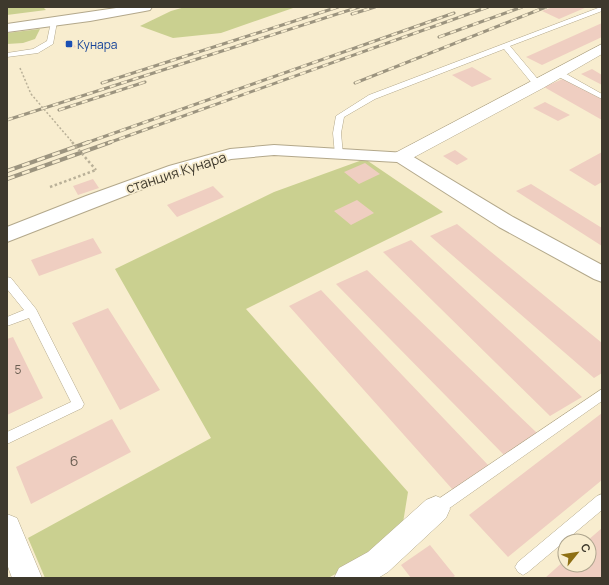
<svg xmlns="http://www.w3.org/2000/svg" width="609" height="585" font-family="Manrope,sans-serif">
<style>
.green{fill:#cad090}
.building{fill:#efcec1}
.lines{fill:none;stroke-linecap:round;stroke-linejoin:round}
.service-casing{stroke:#b3a88b;stroke-width:1}
.minor-casing{stroke:#b3a88b;stroke-width:1}
.tertiary-casing{stroke:#b3a88b;stroke-width:2}
.primary-casing{stroke:#b3a88b;stroke-width:2}
.path-far1{stroke:#b9b098;stroke-width:1.5;stroke-dasharray:2 2;stroke-linecap:butt}
.path{stroke:#b9b098;stroke-width:2.5;stroke-dasharray:2.5 2.5;stroke-linecap:butt}
.service{fill:#fff;fill-rule:evenodd}
.minor{fill:#fff;fill-rule:evenodd}
.tertiary{fill:#fff;fill-rule:evenodd}
.primary{fill:#fff;fill-rule:evenodd}
.rail-far1-casing{stroke:#9c947f;stroke-width:3}
.rail-casing{stroke:#9c947f;stroke-width:4}
.rail-far1{stroke:#f8edcf;stroke-width:2;stroke-dasharray:6;stroke-linecap:butt}
.rail{stroke:#f8edcf;stroke-width:2.5;stroke-dasharray:8;stroke-linecap:butt}
.path-bridge-far1{stroke:#b9b098;stroke-width:1.5;stroke-dasharray:2 2;stroke-linecap:butt}
.path-bridge{stroke:#b9b098;stroke-width:2.5;stroke-dasharray:2.5 2.5;stroke-linecap:butt}
.transit-dot{fill:#1a4fb4;stroke:#f8edcf;stroke-width:1.5}
.labels{text-anchor:middle;dominant-baseline:central;stroke-width:3.5;stroke-linejoin:round;paint-order:stroke}
.far-transit-label{font-size:12px;fill:#164399;stroke:#f8edcf;text-anchor:start}
.number-label{font-size:12px;fill:#6a5e52}
.street-label{font-size:14px;fill:#3e392d;stroke:#f8edcf}
.near-number-label{font-size:14px;fill:#6a5e52}
</style>
<rect width="100%" height="100%" fill="#f8edcf"/>
<path class="green" d="M7 7H43L46 10 7 15Z
M185 7H296L221 33 173 38 140 26 171 11Z
M40 29 35 39 23 43 7 44V33Z
M365 159 443 212 246 309 408 492 401 535 362 560 328 578H45L28 538 211 438 115 269 274 192Z"/>
<path class="building" d="M553 7H587L559 19 542 11Z
M602 23V37L542 65 526 57Z
M70 40 76 47 69 49 63 41Z
M472 67 492 79 472 87 452 75Z
M592 69 602 75V85L581 74Z
M565 78 602 98V120L544 87Z
M545 102 570 115 558 121 533 108Z
M455 150 468 159 457 165 443 156Z
M602 152V182L595 186 569 170Z
M365 163 380 174 359 184 344 172Z
M93 179 99 188 78 195 73 186Z
M531 184 602 228V246L516 191Z
M213 186 224 197 177 217 167 205Z
M357 200 374 213 351 225 334 211Z
M457 224 602 343V373L594 378 430 236Z
M93 238 102 253 39 276 31 260Z
M411 240 582 397 550 416 383 252Z
M367 270 537 433 504 455 336 284Z
M321 290 489 466 453 490 289 306Z
M108 308 160 390 120 410 72 323Z
M13 337 43 398 7 415V339Z
M602 413V480L508 557 469 515Z
M112 419 131 452 31 504 16 467Z
M602 528V578H545L565 560V565H589V541H587Z
M430 545 455 576 452 578H411L401 565Z"/>
<g class="lines">
<g class="service-casing">
<path id="service" d="M602 7V11L510 46 541 83V87H535L504 49 375 99 344 117 341 133 343 155 339 158 335 155 333 133 336 116 369 95 598 8Z
M54 20 57 22 53 44 38 53 7 57V53L33 49 47 41 51 22Z
M555 71H561L602 94V99L555 75Z
M7 277 11 278 36 309 84 404 82 408 7 444V432L71 402 29 318 7 326V317L24 310 7 289Z
M602 389V401L441 514 436 516 431 514 429 509 431 504Z
M602 494V510L528 572 523 575 518 572 515 567 518 562 597 496Z"/>
</g>
<g class="minor-casing">
<path id="minor" d="M602 44V54L543 88 407 161 401 162 395 161 392 157 395 153Z
M436 496 446 500 450 509 446 518 388 572 378 578H334L339 568 368 552 426 500Z
M7 514 17 518 42 578H12L7 564Z"/>
</g>
<g class="tertiary-casing">
<path id="tertiary" d="M274 145 407 153 513 217 602 265V282L594 279 499 227 397 162 274 155 231 159 181 174 7 242V227L86 196 169 166 230 149Z"/>
</g>
<g class="primary-casing">
<path id="primary" d="M123 7H152L150 10 145 11 90 21 7 32V24Z"/>
</g>
<path class="path-far1" d="M20 68 31 94"/>
<path class="path" d="M50 187 96 170"/>
<use href="#service" class="service"/>
<use href="#minor" class="minor"/>
<use href="#tertiary" class="tertiary"/>
<use href="#primary" class="primary"/>
<g class="rail-far1-casing">
<path id="rail-far1" d="M352 14 375 7
M439 37 522 7
M102 83 338 7
M355 83 546 7
M59 110 145 82
M7 120 359 7
M86 143 454 13
M108 143 488 7"/>
</g>
<g class="rail-casing">
<path id="rail" d="M7 171 89 142
M7 179 111 142"/>
</g>
<use href="#rail-far1" class="rail-far1"/>
<use href="#rail" class="rail"/>
<path class="path-bridge-far1" d="M31 94 73 143"/>
<path class="path-bridge" d="M72 142 96 170"/>
</g>
<rect class="transit-dot" x="65" y="40" width="8" height="8" rx="2"/>
<g class="labels">
<g class="far-transit-label">
<text x="77" y="44">Кунара</text>
</g>
<g class="number-label">
<text x="18" y="369">5</text>
</g>
<g class="street-label">
<text transform="translate(176 172) rotate(-18)">станция Кунара</text>
</g>
<g class="near-number-label">
<text x="74" y="460">6</text>
</g>
</g>
<rect width="609" height="585" fill="none" stroke="#3e392d" stroke-width="16"/>
<g transform="translate(577 553) rotate(60)"><circle r="19" fill="#f8edcf" stroke="#aea58e"/>
<path d="M0-3L7 15L0 10L-7 15Z" fill="#8e6f13"/>
<text y="-6" font-size="11" font-weight="bold" text-anchor="middle" fill="#3e392d">С</text>
</g>
</svg>
